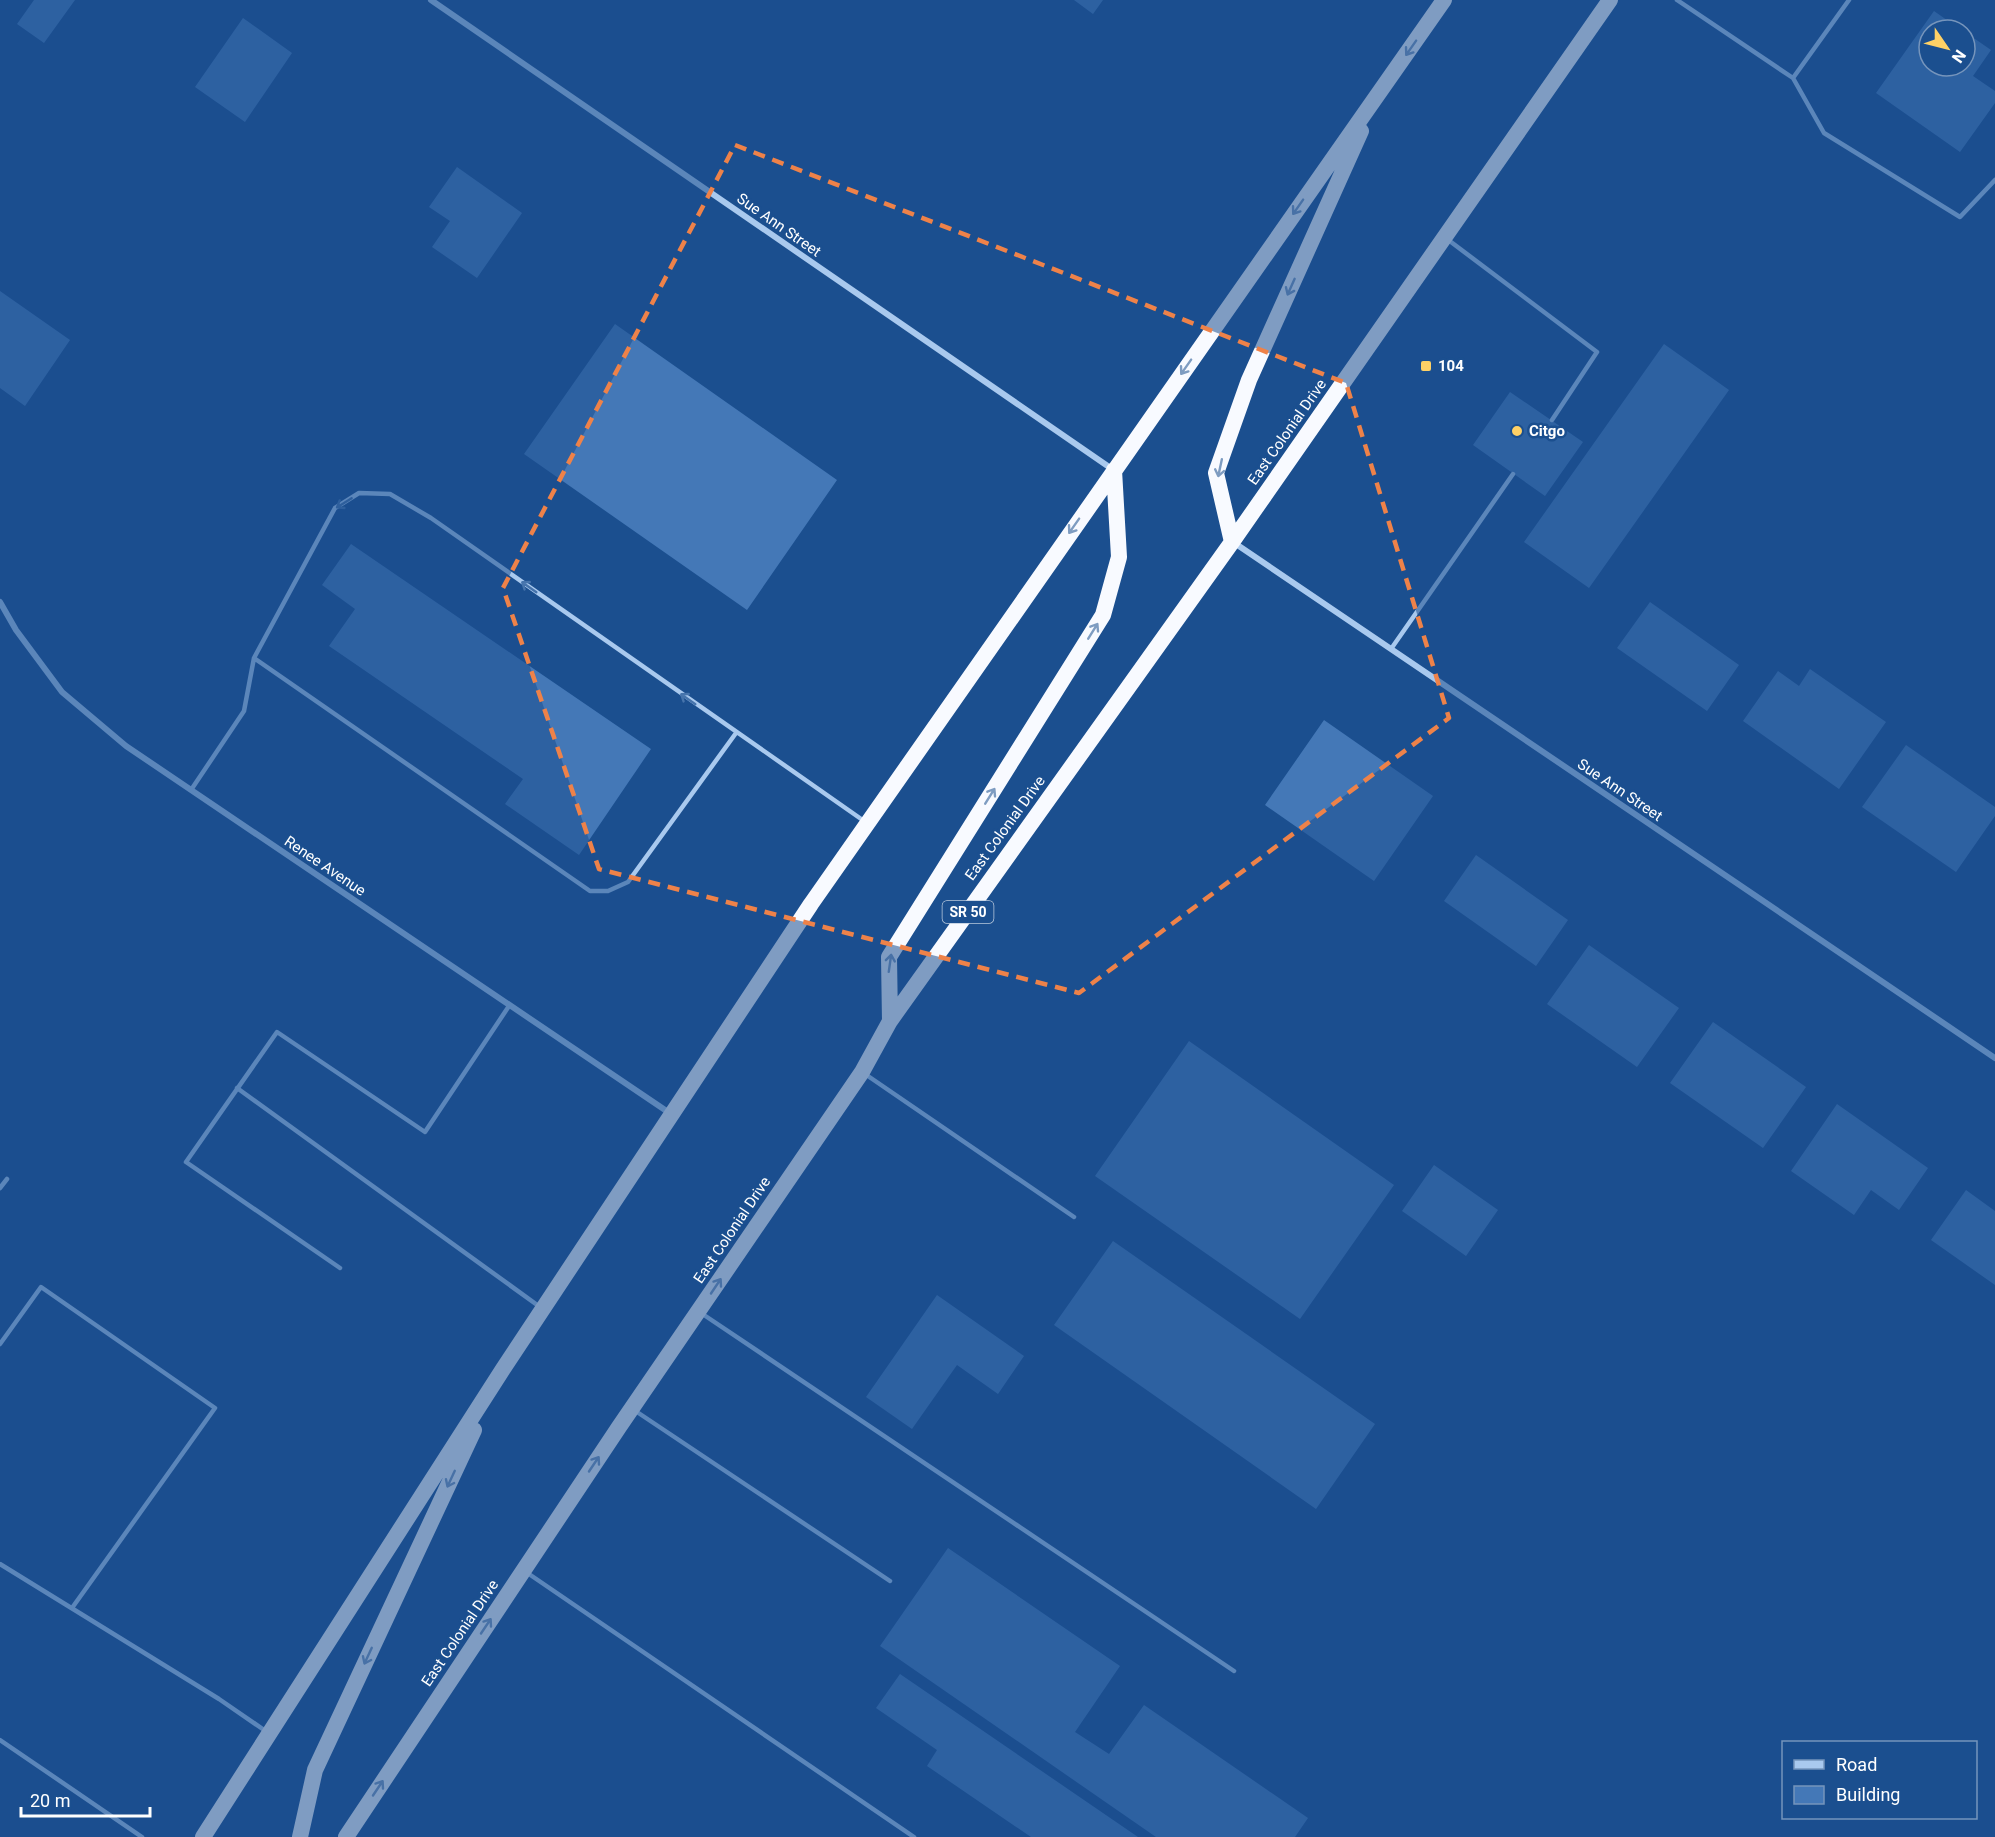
<svg xmlns="http://www.w3.org/2000/svg" width="1995" height="1837" font-family="Roboto,sans-serif">
<style>
.building{fill:#4478b7}
.lines{fill:none;stroke-linecap:round;stroke-linejoin:round}
.service{stroke:#a9c9ee;stroke-width:4.5}
.minor{stroke:#a9c9ee;stroke-width:6}
.trunk{stroke:#f8faff;stroke-width:16}
.oneway{stroke:#7e9cc1}
.oneway2{stroke:#4674ac}
.marked{fill:none;stroke:#ee8249;stroke-width:4.5;stroke-dasharray:12 8;stroke-linejoin:round}
.poi-dot{fill:#ffd166;stroke:#1b4f8f;stroke-width:2}
.labels{text-anchor:middle;dominant-baseline:central;stroke-width:5;stroke-linejoin:round;paint-order:stroke}
.shield{fill:#1b4f8f;stroke:#bbcadd;stroke-width:1.5}
.shield-label{font-size:14px;font-weight:bold;fill:#fff}
.street-label{font-size:15px;fill:#fff;stroke:#1b4f8f}
.poi-label{font-size:15px;font-weight:bold;fill:#fff;stroke:#1b4f8f;text-anchor:start}
</style>
<rect width="100%" height="100%" fill="#1b4f8f"/>
<path class="building" d="M34 0H75L44 43 17 24Z
M1074 0H1103L1093 14Z
M1934 11 1961 30H1929V66H1965V32L1991 50 1973 76 1995 91V103L1960 152 1876 93Z
M243 18 292 53 245 122 195 87Z
M457 167 522 213 477 278 432 247 450 221 429 207Z
M0 291 70 340 25 406 0 388Z
M615 324 837 480 747 610 524 454Z
M1664 344 1729 390 1589 588 1524 542Z
M1510 392 1583 442 1545 496 1473 445Z
M351 544 651 749 579 855 505 804 523 779 329 646 355 609 322 585Z
M1650 602 1739 665 1707 711 1617 648Z
M1810 669 1886 722 1839 789 1743 721 1778 671 1799 686Z
M1324 720 1433 796 1374 881 1265 805Z
M1906 745 1995 807V816L1956 872 1862 807Z
M1476 855 1568 920 1536 966 1444 901Z
M1589 945 1679 1008 1637 1067 1547 1004Z
M1713 1022 1806 1087 1763 1148 1670 1083Z
M1189 1041 1394 1185 1300 1319 1095 1176Z
M1837 1104 1928 1168 1899 1210 1871 1190 1854 1215 1791 1171Z
M1434 1165 1498 1210 1466 1256 1402 1211Z
M1966 1190 1995 1211V1285L1931 1240Z
M1113 1241 1375 1424 1316 1509 1054 1325Z
M937 1295 1024 1356 998 1394 957 1365 912 1429 866 1397Z
M948 1548 1120 1666 1075 1732 1109 1754 1144 1705 1308 1818 1295 1837H1156L880 1646Z
M900 1674 1138 1837H1031L927 1766 937 1750 876 1708Z"/>
<g class="lines">
<path class="service" d="M1677 0 1793 78 1849 0
M1793 78 1824 133 1960 217 1995 180
M1447 239 1597 352 1552 420
M1391 649 1513 474
M254 658 590 891H608L628 882 736 733
M191 790 244 711 254 658 335 508 359 493 390 494 431 518 864 821
M865 1074 1074 1217
M237 1088 540 1307
M0 1188 7 1179
M340 1268 186 1162 277 1032 425 1132 509 1006
M701 1313 1234 1671
M0 1344 41 1287 215 1408 72 1608
M634 1410 890 1581
M0 1564 219 1699 267 1732
M526 1572 914 1837
M0 1740 142 1837"/>
<path class="minor" d="M431 0 1112 469
M1233 542 1995 1058
M0 602 16 630 62 692 126 746 671 1114"/>
<path class="trunk" d="M1232 542 1216 473 1249 380 1361 131
M890 1021 889 957 1103 615 1119 557 1114 470
M203 1837 503 1369 811 904 1444 0
M300 1837 315 1770 474 1430
M346 1837 619 1427 862 1072 890 1021 1232 542 1610 0"/>
</g>
<defs><path id="oneway-shaft" d="M-6 0H5M1.5-3L5.5 0L1.5 3" fill="none" stroke-width="1.6" stroke-linecap="round" stroke-linejoin="round" transform="scale(1.5)"/></defs>
<g class="oneway">
<use href="#oneway-shaft" transform="translate(1411 48) rotate(125)"/>
<use href="#oneway-shaft" transform="translate(1298 207) rotate(125)"/>
<use href="#oneway-shaft" transform="translate(1291 287) rotate(114)"/>
<use href="#oneway-shaft" transform="translate(1186 367) rotate(125)"/>
<use href="#oneway-shaft" transform="translate(1220 468) rotate(102)"/>
<use href="#oneway-shaft" transform="translate(1074 526) rotate(125)"/>
<use href="#oneway-shaft" transform="translate(1093 631) rotate(-58)"/>
<use href="#oneway-shaft" transform="translate(990 796) rotate(-58)"/>
<use href="#oneway-shaft" transform="translate(890 963) rotate(-82)"/>
<use href="#oneway-shaft" transform="translate(716 1286) rotate(-56)"/>
<use href="#oneway-shaft" transform="translate(594 1464) rotate(-56)"/>
<use href="#oneway-shaft" transform="translate(451 1479) rotate(115)"/>
<use href="#oneway-shaft" transform="translate(486 1626) rotate(-56)"/>
<use href="#oneway-shaft" transform="translate(368 1656) rotate(115)"/>
<use href="#oneway-shaft" transform="translate(378 1788) rotate(-56)"/>
</g>
<g class="oneway2">
<use href="#oneway-shaft" transform="translate(344 503) rotate(148)"/>
<use href="#oneway-shaft" transform="translate(529 587) rotate(-145)"/>
<use href="#oneway-shaft" transform="translate(688 699) rotate(-145)"/>
</g>
<path d="M0 0H1995V1837H0ZM735 145 1346 383 1449 718 1079 993 599 869 503 588Z" fill="#1b4f8f" fill-opacity=".55" fill-rule="evenodd"/>
<path class="marked" d="M735 145 1346 383 1449 718 1079 993 599 869 503 588Z"/>
<g class="poi-dot">
<rect x="1420" y="360" width="12" height="12" rx="3"/>
<circle cx="1517" cy="431" r="6"/>
</g>
<g class="labels">
<rect class="shield" x="942.5" y="901" width="51" height="22" rx="4.5"/>
<g class="shield-label">
<text x="968" y="912">SR 50</text>
</g>
<g class="street-label">
<text transform="translate(779 225) rotate(35)">Sue Ann Street</text>
<text transform="translate(1287 432) rotate(-55)">East Colonial Drive</text>
<text transform="translate(1620 790) rotate(34)">Sue Ann Street</text>
<text transform="translate(1005 828) rotate(-54)">East Colonial Drive</text>
<text transform="translate(325 866) rotate(34)">Renee Avenue</text>
<text transform="translate(732 1230) rotate(-56)">East Colonial Drive</text>
<text transform="translate(460 1633) rotate(-56)">East Colonial Drive</text>
</g>
<g class="poi-label">
<text x="1438" y="366">104</text>
<text x="1529" y="431">Citgo</text>
</g>
</g>
<rect x="1782" y="1741" width="195" height="78" fill="#1b4f8f" stroke="#7695bc" stroke-width="1.5"/>
<rect x="1794" y="1760" width="30" height="9" fill="#a9c9ee" stroke="#7695bc" stroke-width="1.5"/>
<text x="1836" y="1771" font-size="18" fill="#ffffff">Road</text>
<rect x="1794" y="1786" width="30" height="18" fill="#4478b7" stroke="#7695bc" stroke-width="1.5"/>
<text x="1836" y="1801" font-size="18" fill="#ffffff">Building</text>
<g transform="translate(1947 48) rotate(125)"><circle r="28" fill="#1b4f8f" stroke="#7695bc" stroke-width="1.5"/>
<path d="M0-4.5L10 22L0 15L-10 22Z" fill="#ffd166"/>
<text y="-9" font-size="16" font-weight="bold" text-anchor="middle" fill="#ffffff">N</text>
</g>
<path d="M21 1807v9h129v-9" fill="none" stroke="#ffffff" stroke-width="3"/>
<text x="30" y="1807" font-size="18" fill="#ffffff" stroke="#1b4f8f" stroke-width="4.5" paint-order="stroke">20 m</text>
</svg>
